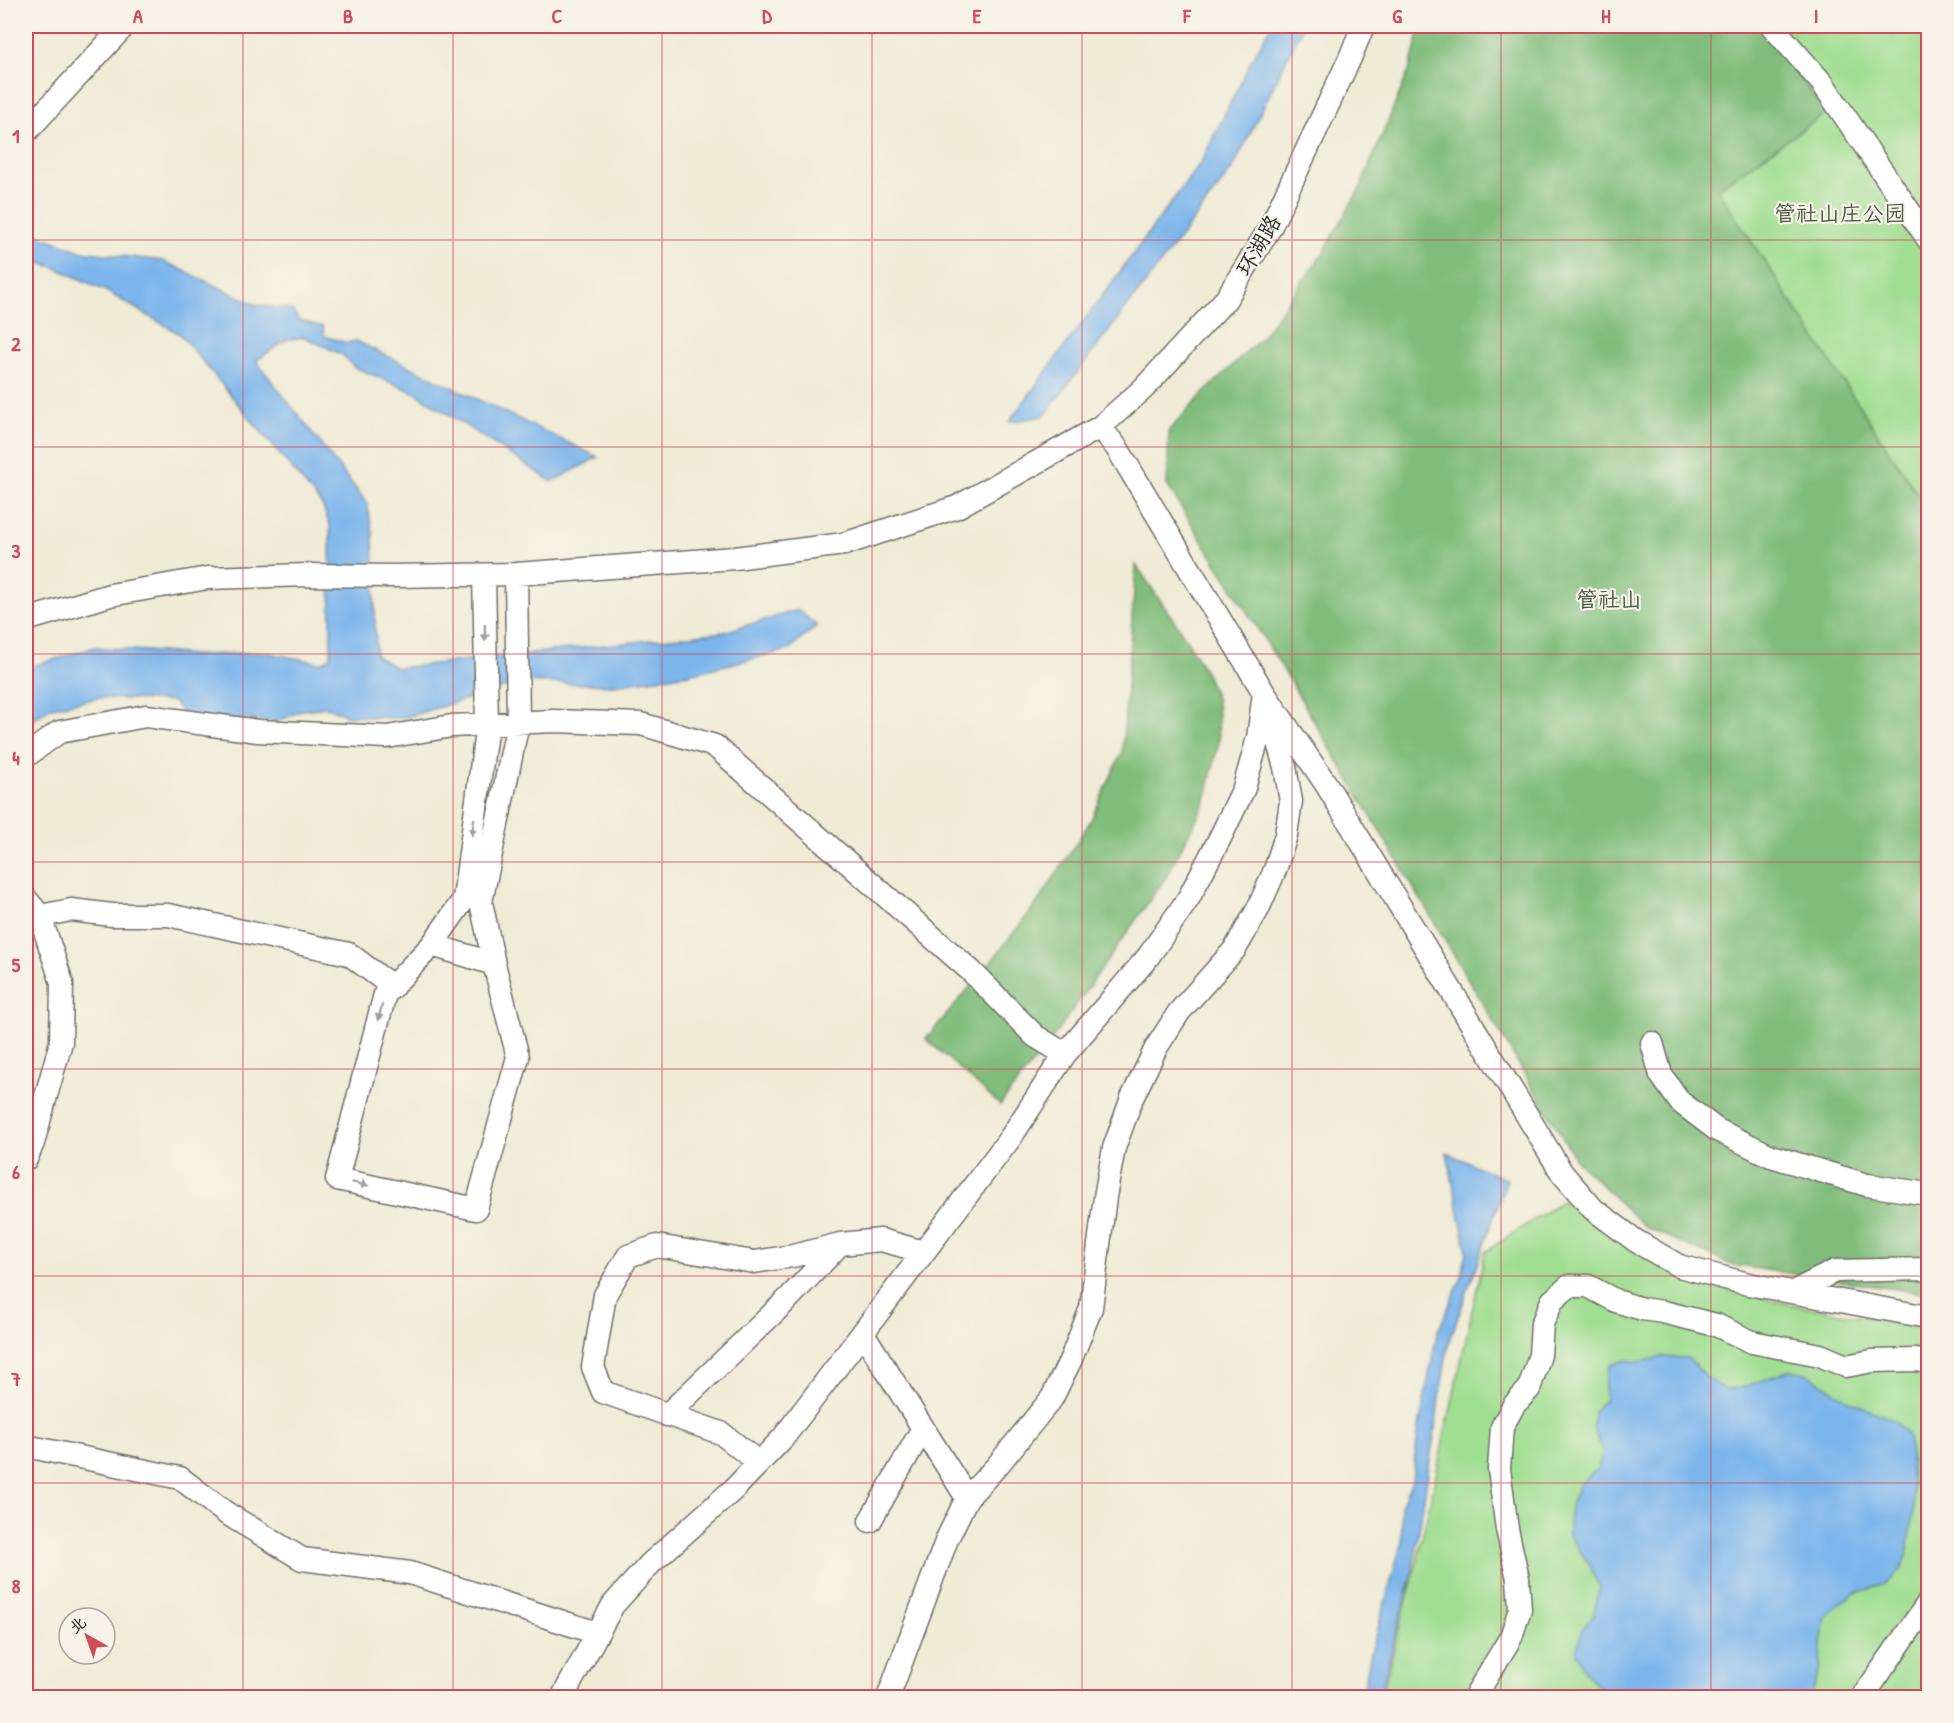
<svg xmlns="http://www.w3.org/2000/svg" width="1954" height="1723" font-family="'Patrick Hand','LXGW WenKai TC',sans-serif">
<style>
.green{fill:#a0de92;stroke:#66845e;stroke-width:1.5}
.forest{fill:#80bd7c;stroke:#567454;stroke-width:1.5}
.water{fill:#7bb5ec;stroke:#53708c;stroke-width:1.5}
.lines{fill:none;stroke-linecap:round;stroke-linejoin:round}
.minor-casing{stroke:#706e66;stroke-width:25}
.minor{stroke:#fff;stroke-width:22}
.oneway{fill:#a0a0a0}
.grid{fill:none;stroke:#d1495b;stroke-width:1.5;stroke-opacity:0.55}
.labels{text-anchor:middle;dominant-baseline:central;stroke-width:4.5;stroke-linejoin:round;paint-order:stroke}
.park-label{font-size:22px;fill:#485845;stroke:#f7f3e8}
.street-label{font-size:22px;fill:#2b2b2b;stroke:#f7f3e8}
.neatline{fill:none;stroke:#d1495b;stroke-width:2}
.grid-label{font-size:20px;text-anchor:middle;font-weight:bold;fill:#d1495b}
</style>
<rect width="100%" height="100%" fill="#f7f3e8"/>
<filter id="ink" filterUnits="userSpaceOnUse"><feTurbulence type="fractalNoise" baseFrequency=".0167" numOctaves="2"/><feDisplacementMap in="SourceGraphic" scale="12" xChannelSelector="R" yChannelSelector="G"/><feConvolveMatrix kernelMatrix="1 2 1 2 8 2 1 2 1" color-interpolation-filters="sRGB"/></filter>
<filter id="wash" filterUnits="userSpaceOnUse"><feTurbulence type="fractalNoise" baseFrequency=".008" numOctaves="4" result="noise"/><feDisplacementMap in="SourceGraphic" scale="24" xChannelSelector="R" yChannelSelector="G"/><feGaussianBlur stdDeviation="1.35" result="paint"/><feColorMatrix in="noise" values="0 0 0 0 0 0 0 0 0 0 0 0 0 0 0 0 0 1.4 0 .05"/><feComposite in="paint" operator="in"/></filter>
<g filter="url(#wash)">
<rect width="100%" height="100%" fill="#f0ebd5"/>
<path class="green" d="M1755 26H1928V510L1716 189 1826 113 1770 38Z
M1562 1201 1682 1278 1783 1303 1928 1329V1697L1381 1698 1416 1566 1485 1252Z"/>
<path class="forest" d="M1421 26H1755L1770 38 1826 113 1717 189 1928 510V1294L1732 1265 1645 1227 1576 1160 1280 664 1167 485 1169 430 1204 393 1260 339 1322 255 1361 186 1410 68Z
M1136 565 1183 634 1206 673 1217 701 1219 741 1204 805 1166 877 1052 1039 1000 1105 926 1039 987 967 1040 899 1090 822 1122 752Z"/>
<path class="water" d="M1271 26H1303L1233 168 1044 416 1009 422 1201 162 1250 63Z
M26 230 80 251 163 261 257 305 292 310 299 320 323 327 324 336 347 343 356 341 598 457 552 482 416 393 354 367 343 355 304 337 286 340 256 361 367 503 373 534 376 656 397 668 724 632 798 610 817 626 788 650 689 674 614 685 523 682 403 718 347 716 328 707 302 710 277 722 185 715 172 701 100 698 51 707 26 725V668L95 647 195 655 264 652 321 663 331 657 330 525 322 505 180 334 106 291 54 267 26 260Z
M1447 1153 1507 1180 1448 1345 1412 1575 1379 1697H1362L1370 1657 1402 1541 1401 1506 1412 1481 1418 1432 1437 1333 1461 1279 1467 1252Z
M1662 1357 1688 1358 1706 1377 1725 1390 1741 1388 1790 1370 1806 1373 1848 1400 1895 1421 1908 1435 1914 1504 1909 1546 1901 1570 1885 1584 1855 1593 1841 1602 1826 1617 1821 1643 1820 1667 1811 1697H1598L1599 1686 1585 1672 1576 1651 1583 1628 1593 1616 1600 1588 1590 1566 1569 1535 1570 1508 1579 1485 1599 1467 1603 1451 1593 1427 1594 1412 1605 1399V1383L1610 1365 1626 1360 1641 1362Z"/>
</g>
<g filter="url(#ink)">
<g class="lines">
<g class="minor-casing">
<path id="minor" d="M1772 26 1823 84 1928 239
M26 132 124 26
M1100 427 1117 448 1264 693 1326 784 1562 1173 1593 1209 1636 1241 1679 1266 1748 1284 1928 1317
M484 575 487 724 464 899 432 945 385 994 337 1179 476 1209 518 1057 494 964 481 902 518 723 516 574
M26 620 110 595 208 578 309 575 393 576 516 574 735 558 844 544 957 507 1100 427 1143 389 1226 299 1270 228 1350 58 1363 26
M26 756 59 732 146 716 258 731 387 737 452 726 553 721 641 724 715 746 971 971 1035 1036 1065 1054
M26 899 40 916 62 983 61 1042 33 1143 26 1159
M40 916 71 910 112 915H168L349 954 393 987
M432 945 494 964
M1652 1043 1661 1075 1680 1102 1717 1130 1771 1156 1867 1185 1928 1194
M1793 1292 1835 1271 1928 1269
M863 1333 967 1498
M667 1415 788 1299 840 1244
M26 1446 180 1478 226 1513 302 1559 410 1573 597 1633
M759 1463 721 1433 603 1392 593 1367 605 1295 628 1256 657 1246 754 1262 793 1256 840 1244 881 1240 924 1252
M870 1521 923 1428
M562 1698 613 1605 651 1563 734 1489 783 1438 1011 1137 1065 1054 1148 957 1188 899 1220 838 1244 788 1258 738 1264 693
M888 1698 947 1539 967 1498 997 1466 1052 1398 1071 1359 1091 1308 1105 1197 1114 1148 1132 1098 1156 1048 1179 1012 1235 949 1258 909 1275 870 1286 835 1291 801 1285 767 1269 712
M1474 1698 1511 1637 1520 1609 1518 1579 1507 1529 1499 1469 1502 1427 1514 1405 1529 1389 1540 1355 1542 1324 1552 1301 1569 1286H1588L1616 1301 1642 1309 1663 1312 1716 1325 1752 1342 1820 1355 1846 1366 1872 1361 1916 1360 1928 1362
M1862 1698 1928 1603"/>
</g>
<use href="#minor" class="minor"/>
</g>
<defs><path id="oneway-solid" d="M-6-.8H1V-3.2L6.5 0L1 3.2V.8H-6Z" transform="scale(1.5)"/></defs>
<g class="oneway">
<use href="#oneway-solid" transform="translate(485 633) rotate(89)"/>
<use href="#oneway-solid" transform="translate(473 827) rotate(98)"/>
<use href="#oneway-solid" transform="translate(380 1013) rotate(105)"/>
<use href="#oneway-solid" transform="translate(360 1184) rotate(12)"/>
</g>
</g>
<path class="grid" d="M243 26V1698M453 26V1698M662 26V1698M872 26V1698M1082 26V1698M1292 26V1698M1501 26V1698M1711 26V1698M26 240H1928M26 447H1928M26 654H1928M26 862H1928M26 1069H1928M26 1276H1928M26 1483H1928"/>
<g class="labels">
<g class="park-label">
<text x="1840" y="213">管社山庄公园</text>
<text x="1609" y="599">管社山</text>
</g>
<g class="street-label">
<text transform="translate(1258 245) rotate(-60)">环湖路</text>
</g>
</g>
<rect width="1954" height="1723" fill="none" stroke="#f7f3e8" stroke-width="66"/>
<g transform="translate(87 1636) rotate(320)"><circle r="28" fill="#f7f3e8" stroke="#a5a39c" stroke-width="1.5"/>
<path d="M0-4.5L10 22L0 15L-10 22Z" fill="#d1495b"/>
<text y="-9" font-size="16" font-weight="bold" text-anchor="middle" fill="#2b2b2b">北</text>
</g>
<rect x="33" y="33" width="1888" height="1657" class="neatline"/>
<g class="grid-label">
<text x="138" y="23">A</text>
<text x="348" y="23">B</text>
<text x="557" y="23">C</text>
<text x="767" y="23">D</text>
<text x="977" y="23">E</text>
<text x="1187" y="23">F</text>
<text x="1397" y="23">G</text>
<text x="1606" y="23">H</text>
<text x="1816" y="23">I</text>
<text x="16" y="143">1</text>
<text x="16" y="351">2</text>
<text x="16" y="558">3</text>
<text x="16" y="765">4</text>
<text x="16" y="972">5</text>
<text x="16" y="1179">6</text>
<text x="16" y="1386">7</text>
<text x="16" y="1593">8</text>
</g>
</svg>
